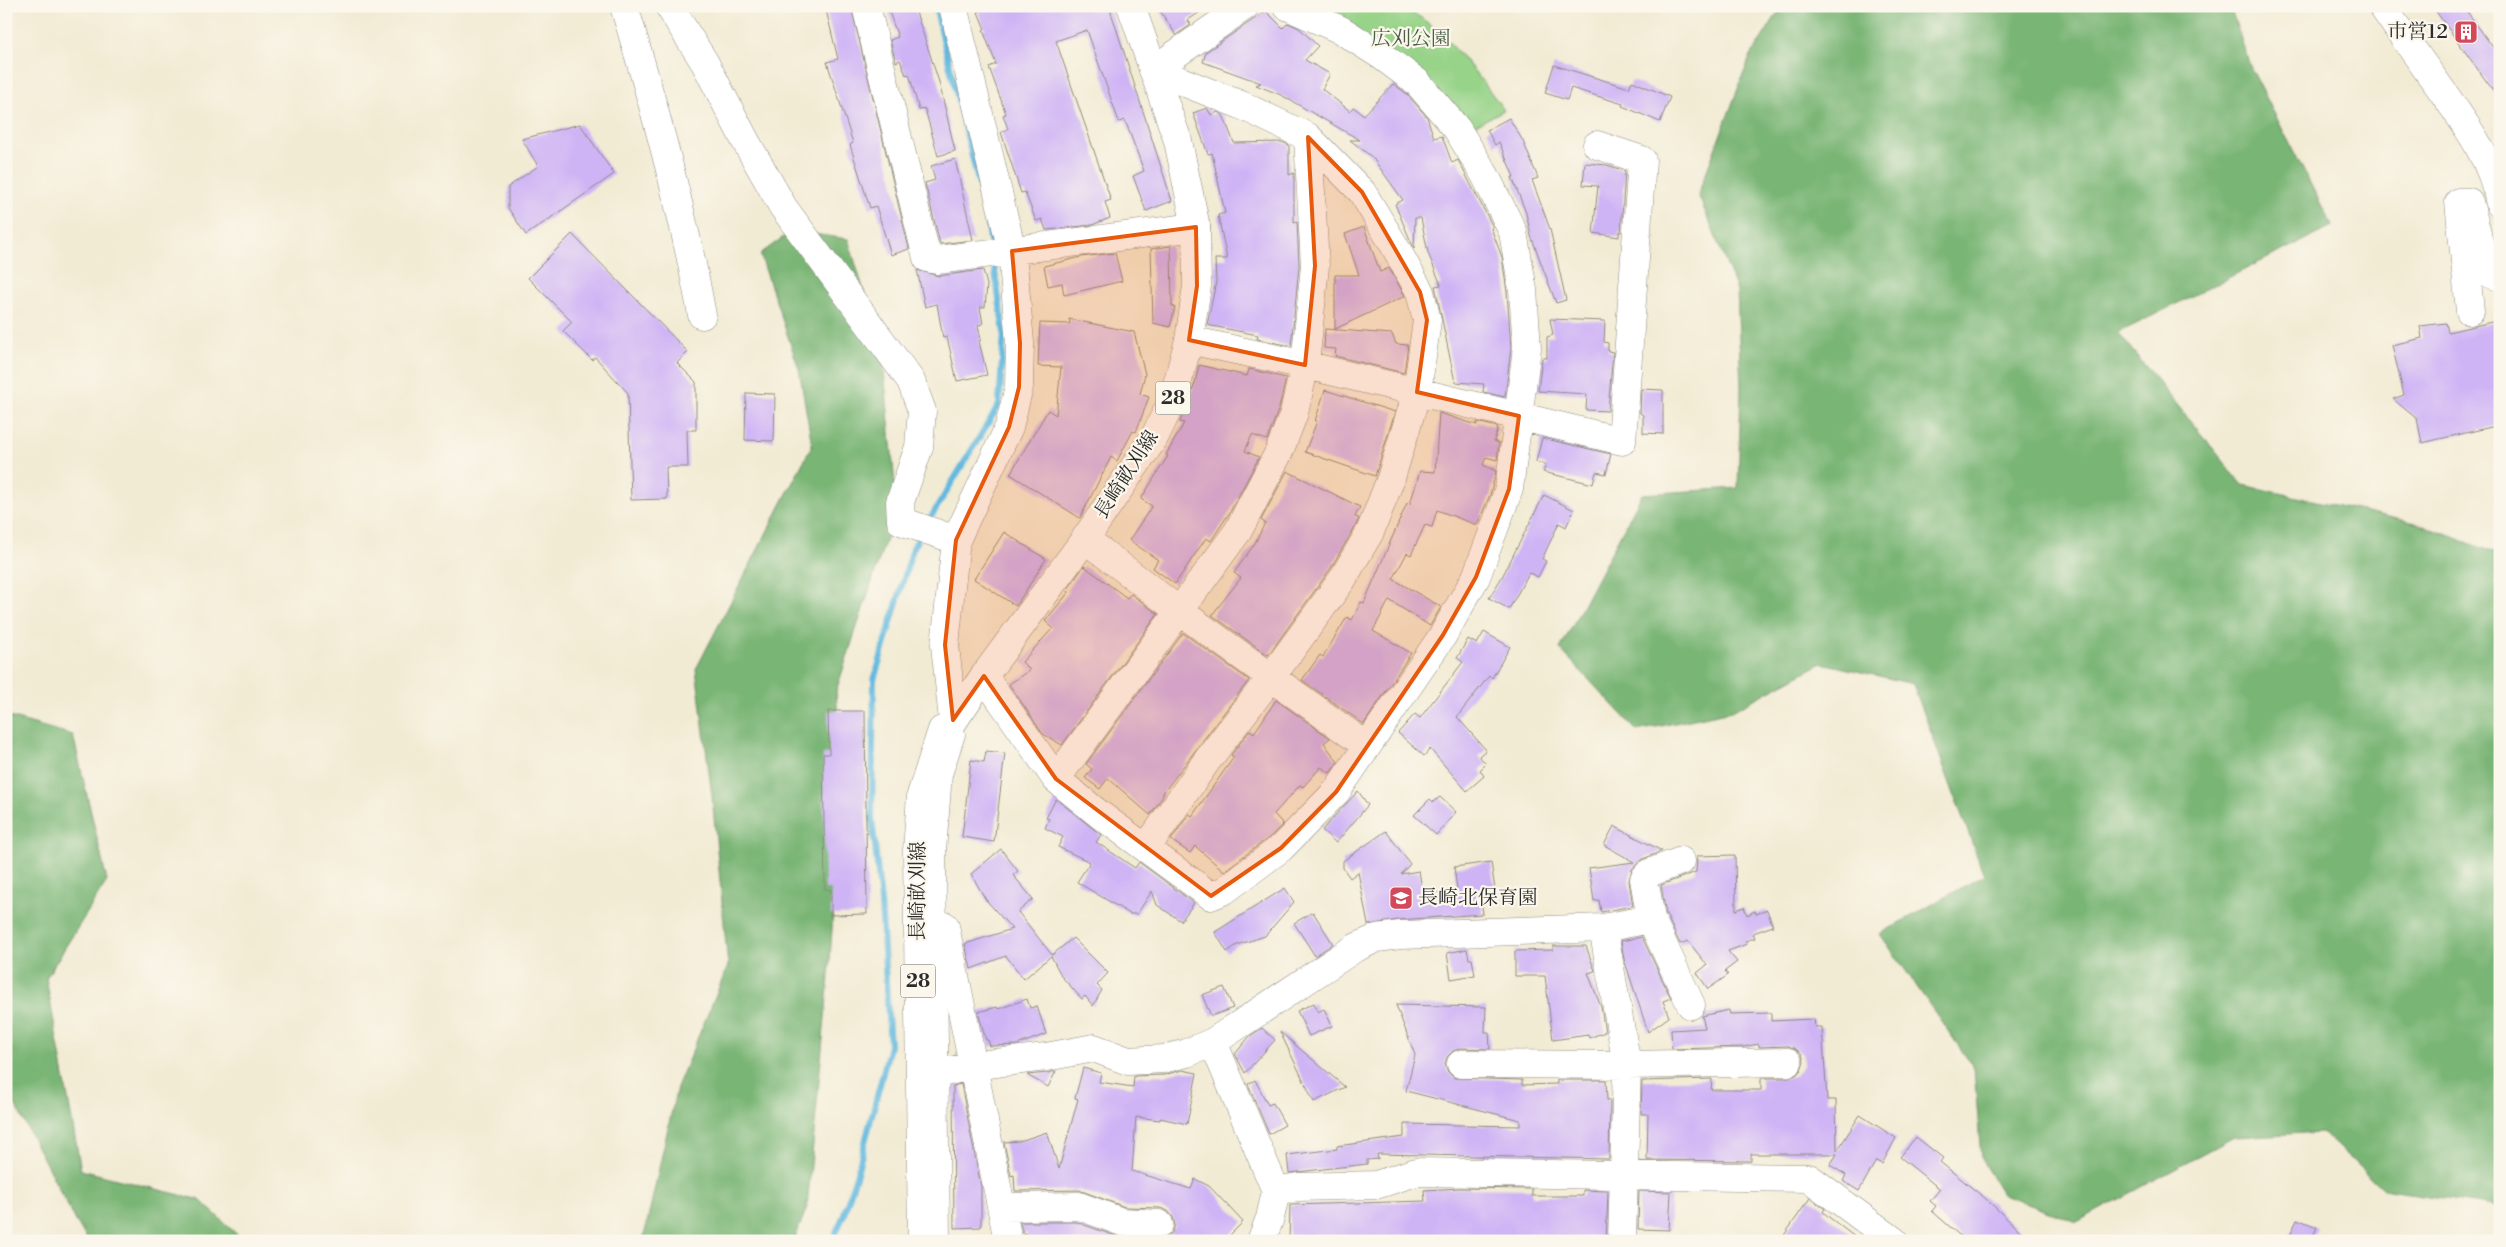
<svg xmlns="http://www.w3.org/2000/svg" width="2506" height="1247" font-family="'Libre Bodoni','Noto Serif JP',serif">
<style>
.green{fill:#97d388;stroke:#617f5a}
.forest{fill:#79b574;stroke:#527050}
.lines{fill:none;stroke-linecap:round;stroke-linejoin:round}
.stream{stroke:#62b9df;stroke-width:6}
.building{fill:#cfb4f5}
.minor-casing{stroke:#8e8b80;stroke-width:29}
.major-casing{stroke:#8e8b80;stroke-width:29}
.minor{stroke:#fff;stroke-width:28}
.major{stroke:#fff;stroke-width:28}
.marked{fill:#e8590c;fill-opacity:0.2;stroke:#e8590c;stroke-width:4;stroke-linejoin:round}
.labels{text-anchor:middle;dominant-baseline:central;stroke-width:4.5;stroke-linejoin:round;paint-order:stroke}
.shield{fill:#fbf7ec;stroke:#696865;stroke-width:1}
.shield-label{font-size:19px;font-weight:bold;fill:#2b2b2b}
.poi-label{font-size:20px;fill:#2b2b2b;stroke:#fbf7ec;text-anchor:end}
.park-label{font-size:20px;fill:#4b5d47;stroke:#fbf7ec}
.street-label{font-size:20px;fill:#2b2b2b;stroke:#fbf7ec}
</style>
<rect width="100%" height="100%" fill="#fbf7ec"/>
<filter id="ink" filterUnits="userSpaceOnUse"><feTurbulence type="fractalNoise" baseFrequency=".02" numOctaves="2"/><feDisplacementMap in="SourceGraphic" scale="10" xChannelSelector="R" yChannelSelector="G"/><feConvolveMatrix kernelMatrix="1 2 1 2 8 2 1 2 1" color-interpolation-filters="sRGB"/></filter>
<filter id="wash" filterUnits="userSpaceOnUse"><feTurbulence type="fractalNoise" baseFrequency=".0096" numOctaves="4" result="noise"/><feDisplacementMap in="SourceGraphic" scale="20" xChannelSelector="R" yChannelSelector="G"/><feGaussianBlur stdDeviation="1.12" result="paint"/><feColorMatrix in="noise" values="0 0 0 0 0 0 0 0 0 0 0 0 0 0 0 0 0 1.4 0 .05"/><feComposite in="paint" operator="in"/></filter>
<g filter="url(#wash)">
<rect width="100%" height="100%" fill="#f2ebd4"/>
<path class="green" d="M1331 6C1347 6 1389 2 1401 7 1439 21 1480 78 1504 110L1464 131 1326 16Z"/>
<path class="forest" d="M1782 6H2230L2250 66 2332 226 2118 333 2243 485 2416 523 2500 555V1207L2383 1189 2322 1132 2234 1137 2077 1222 2003 1195 1981 1159 1974 1068 1880 934 1984 875 1913 684 1822 663 1732 711 1637 731 1560 649 1642 494 1738 488 1741 388 1737 290 1698 194 1750 57Z
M792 231 848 239 882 350 897 505 836 691 842 772 829 976 807 1207 794 1241H643L677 1087 728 966 712 796 696 669 812 445 799 369 760 254Z
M6 716 73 735 107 881 46 978 81 1170 200 1200 244 1241H88L72 1214 6 1087Z"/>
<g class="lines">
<path class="stream" d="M935 6 987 217 991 246
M928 522 999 405 1004 333 993 258
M832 1241 843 1217 857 1173 890 1046 881 901 872 818 874 680 913 548 920 535"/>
</g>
<g id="blocks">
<path class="building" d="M825 6H851L909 249 891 255 876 206 870 208 850 145 853 143 827 62 838 59Z
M887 6H914L939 82 955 151 938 156 925 109 919 110 909 74 906 75 900 60 896 62 890 40 898 37Z
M978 6H1109L1172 201 1146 211 1133 176 1144 171 1125 120 1119 122 1087 30 1056 41 1111 200 1105 202 1110 218 1092 225 1046 230 1042 219 1036 221 1025 192 1021 193 1001 132 1008 129 1003 115 1006 114 989 67 996 64 983 30 985 29 978 12 980 11Z
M1157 6H1209L1188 20 1191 25 1176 35Z
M2432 6H2463L2500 57V100Z
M1266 11 1283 28 1288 23 1299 28 1318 46 1305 60 1330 74 1322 89 1350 111 1353 107 1364 115 1393 84 1406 93 1427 117 1434 138 1442 136 1452 163 1458 160 1493 227 1491 228 1502 257 1507 292 1511 348 1505 397 1483 392 1484 384 1455 382 1435 286 1441 285 1428 253 1421 218H1415L1414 249 1395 204 1403 200 1372 157 1350 140H1360L1281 95 1256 85 1261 83 1203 62 1206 52Z
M1554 65 1629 88 1632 81 1670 97 1660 122 1627 108 1622 106 1623 104 1571 88 1567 100 1545 93Z
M1207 108 1211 115 1218 112 1223 115 1234 143 1282 142 1289 145V175L1294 173V223L1297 222 1299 266 1291 346 1257 339 1258 335 1207 325 1216 282 1215 259H1227L1218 215 1225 213 1212 153 1208 154 1193 113Z
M1509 118 1523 141 1538 178 1532 180 1550 229 1566 300 1556 303 1531 236 1526 213 1512 177H1514L1499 142 1495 145 1487 130Z
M580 124 614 174 526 235 508 208V187L538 166 522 139Z
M955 159 973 240 940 244 925 183 935 180 931 166Z
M1585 163 1607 165 1625 171 1621 232H1619V237L1593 233 1598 186 1583 185Z
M1364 227 1380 272 1389 268 1405 296 1335 329V275H1359L1345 234Z
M572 234 688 352 677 363 696 382V430H687L688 467H666L667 499 631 500 628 393 595 357 592 360 563 331 572 322 528 278Z
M1171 246 1172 306 1175 307 1170 327 1153 323 1151 249Z
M1115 253 1122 281 1064 295 1062 283 1048 286 1044 266 1081 257Z
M917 270 939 276 983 270 987 285 985 307H980L983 324 978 325 981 340 979 341 987 375 957 381 947 337 943 338 937 304 925 307Z
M1069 319 1134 332 1145 374 1140 394 1149 397 1136 432 1133 431 1117 461 1111 457 1080 518 1010 474 1048 410 1056 415 1061 367 1038 366 1040 323 1070 324Z
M1550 319 1605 321 1604 342 1608 343V351L1613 352 1608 411 1586 410 1587 394 1538 391 1542 358H1547V337L1553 335Z
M2496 321 2500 337V425L2422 443 2417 419 2393 399 2404 395 2392 345 2422 338 2420 326 2446 323 2448 332Z
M1325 329 1392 334 1396 344 1408 345 1404 373 1335 356 1336 349 1324 348Z
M1199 365 1247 376 1249 369 1286 378 1279 408 1267 440 1252 435 1245 451 1259 457 1230 512 1211 541 1206 538 1175 584 1153 568 1158 560 1129 540 1152 506 1141 499 1168 456 1166 455 1184 423 1180 422 1195 383Z
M1641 389 1663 390V434L1643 433V415L1640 413Z
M1325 390 1395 412 1375 476 1305 452 1317 421H1315Z
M746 393 775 394 774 441 745 440Z
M1439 413 1477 425V422L1498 427 1494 441 1499 443 1497 460 1486 457 1483 465 1496 471 1495 476 1490 495 1477 525 1437 510 1432 527 1425 525 1411 555 1407 553 1393 579 1441 607 1430 626 1389 600 1373 631 1411 653 1364 724 1302 680 1320 655 1323 657 1347 617 1352 620 1361 602 1364 603 1407 503 1410 504 1420 471 1435 472Z
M1542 438 1611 454 1606 474 1596 472 1593 484 1543 472 1546 465 1536 462Z
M1287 471 1360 507 1355 517 1359 518 1356 525 1329 571 1268 655 1212 615 1241 578 1234 573 1255 543 1265 523 1261 520Z
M1544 495 1574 510 1566 527 1559 523 1542 559 1546 561 1538 577 1529 573 1509 609 1489 598 1502 577Z
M1004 532 1046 559 1016 606 974 579Z
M1084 566 1127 598 1131 594 1158 614 1062 745 1043 734 1009 684 1030 670 1022 662 1053 628 1045 621 1069 592 1067 590Z
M1484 632 1510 647 1492 678 1489 676 1457 717 1486 750 1479 756 1486 764 1480 770 1484 776 1467 791 1430 749 1424 756 1398 733 1415 714 1420 718 1463 662 1457 658 1468 639 1477 644Z
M1183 633 1249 680 1163 793V796L1150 815 1108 778 1100 789 1085 778 1092 769 1086 764Z
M1276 700 1330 738 1324 743 1338 762 1330 773 1321 767 1303 787 1300 785 1274 814 1283 824 1271 836 1224 871 1195 846 1190 853 1171 840 1189 814 1192 816 1234 757 1231 755 1250 730 1254 733Z
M828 711H865L867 914 831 915V890L825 889 823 754H829Z
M986 751 1005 753 994 842 962 837 971 760 984 762Z
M1358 791 1368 805 1336 843 1322 830Z
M1440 797 1456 812 1436 835 1414 815 1430 799 1433 802Z
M1056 799 1101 835 1096 842 1135 868 1139 862 1194 903 1181 921 1157 905 1152 891 1137 914H1130L1077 882 1090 862 1058 847 1063 837 1045 828 1049 819 1046 818Z
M1614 826 1662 851 1643 859 1632 869 1629 881 1633 906 1601 912 1599 900 1594 901 1589 868 1634 862 1604 845Z
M1386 831 1410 864 1401 874 1419 871 1423 895 1457 889 1454 867 1491 862 1495 890 1480 892 1483 914 1398 920 1368 925 1358 872 1350 878 1343 868V861Z
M1001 849 1018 871 1013 875 1033 899 1018 912 1052 955 1073 938 1108 973 1097 985 1102 990 1093 1006 1085 996 1082 999 1062 977 1051 956 1024 979 1006 956 971 969 965 944 1012 929 986 900 971 874Z
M1735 855 1736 910 1744 907 1747 915 1755 911 1756 914 1767 910 1773 926 1753 933 1755 938 1745 941 1747 944 1728 951 1737 962 1725 971 1728 975 1708 989 1697 973 1707 965 1688 941 1680 944 1666 914 1661 885 1696 872 1697 856Z
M1285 888 1294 902 1265 936 1237 945 1227 952 1215 932Z
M1313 912 1333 944 1315 956 1294 923Z
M1642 937 1671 998 1663 1001 1669 1017 1648 1032 1624 959 1621 941Z
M1553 946H1586L1595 971 1588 973 1601 1007 1605 1032 1589 1038 1588 1035 1553 1040 1545 976H1515V951L1553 950Z
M1467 949 1469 959H1472L1475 975 1451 979 1447 953Z
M1224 987 1233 1008 1211 1016 1202 995Z
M1027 999 1030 1008 1037 1006 1046 1034 1017 1045 990 1046 988 1040H986L978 1012 997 1007 998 1009Z
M1314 1003 1318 1012 1324 1009 1332 1026 1309 1036 1297 1011Z
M1396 1005 1486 1007 1485 1032H1489L1490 1049 1461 1048 1453 1051 1447 1057 1445 1064 1448 1072 1454 1078 1522 1080V1085L1557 1084V1080H1606L1607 1100H1610L1609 1159 1377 1154 1378 1159 1367 1160V1164L1289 1173 1287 1155 1337 1149V1146L1404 1137V1124L1520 1126V1120L1406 1091 1415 1055Z
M1729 1010 1730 1014 1771 1013V1021L1814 1019 1815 1027H1822L1827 1100H1836L1837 1151 1860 1115 1896 1138 1882 1164 1876 1161 1859 1191 1843 1181 1846 1175 1830 1165 1837 1154H1751V1161L1647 1160 1648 1114H1641L1642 1081 1712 1079 1711 1090H1761V1078H1789L1796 1075 1801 1070 1804 1062 1802 1054 1796 1049 1788 1046 1759 1047V1044L1743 1047 1672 1049 1671 1030 1705 1028 1702 1016Z
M1262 1028 1275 1040 1245 1073 1235 1054 1250 1036Z
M1280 1032 1345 1087 1314 1102Z
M1083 1068 1101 1073 1099 1082 1133 1087 1134 1076 1164 1075 1182 1070 1197 1073 1187 1124 1160 1118V1120L1136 1117 1132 1171 1191 1189 1195 1179 1209 1186 1243 1222 1224 1241H1154L1166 1238 1172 1233 1175 1225 1173 1217 1168 1211 1160 1208 1125 1207 1079 1190 1015 1191 1014 1175 1011 1176 1004 1142 1020 1141 1047 1132 1059 1169 1078 1099 1075 1098Z
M1056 1071 1048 1087 1027 1075 1048 1073Z
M1255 1080 1268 1105 1273 1103 1285 1125 1269 1134 1248 1084Z
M961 1084 981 1187V1227L954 1228 953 1086Z
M1916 1137 1943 1158 1940 1162 1986 1199 2031 1241H1966L1932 1211 1936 1206 1930 1201 1940 1189 1900 1157Z
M1460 1188 1532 1189V1196H1583V1190L1608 1191 1606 1241H1289L1290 1205 1425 1201 1424 1190Z
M1639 1191 1671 1192 1669 1230 1638 1229Z
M1810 1198 1825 1209 1823 1212 1830 1218 1860 1241H1780Z
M2297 1219 2317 1227 2311 1241H2288Z
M1020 1222H1076L1121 1238 1119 1241H1029L1026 1233 1023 1234Z"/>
</g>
</g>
<g filter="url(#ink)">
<use href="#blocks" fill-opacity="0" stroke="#8e8b80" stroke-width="1"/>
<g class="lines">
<g class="minor-casing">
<path id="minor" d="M624 6C655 108 683 210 702 315
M669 6 705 63 745 140 783 207 911 381 922 411 919 447 900 502 901 521 956 540
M866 6 927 258 937 260 1196 227
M953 6 1012 251 1020 343 1019 387 1009 427 956 540 945 645 953 720
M2382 6C2401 33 2419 59 2438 85 2464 122 2492 158 2500 204
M1153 70 1245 6
M2470 311 2459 202H2469L2487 273 2500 277
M1189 340 1305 365 1622 441 1642 160 1597 145
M1085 539 1178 610 1367 746
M984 676 1056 779 1099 814 1211 896 1225 890 1281 848 1336 792 1443 635 1476 577 1509 489 1527 348 1523 290 1513 232 1485 175 1457 129 1417 82 1382 56 1341 30 1287 6
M1056 779 1238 531 1279 452 1294 413 1305 365 1315 266 1308 137
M1147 847 1206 762 1272 676 1342 580 1370 532 1391 478 1417 392 1427 320 1420 292 1394 245 1362 192 1308 137 1241 105 1153 70
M1681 861 1649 873 1644 879 1651 919 1691 1005
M933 925 945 926 1008 1241
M1603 928 1651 919
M1213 1042 1276 1191 1270 1218 1261 1241
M1461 1064 1627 1065 1788 1062
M933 1075 971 1066 1046 1057 1094 1048 1128 1061 1163 1059 1187 1053 1213 1042 1355 948 1377 938 1400 935 1603 928 1627 1065 1622 1241
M1276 1191 1298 1187 1376 1185 1416 1172 1809 1178 1894 1241
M1003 1207 1079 1206 1122 1222 1159 1224"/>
</g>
<g class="major-casing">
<path id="major" d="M946 732 984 676 1085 539 1154 438 1173 399 1189 340 1197 286 1196 227 1178 141 1131 6
M922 1241 917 851 921 795 942 730 951 734 938 774 932 851 936 1241"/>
</g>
<use href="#minor" class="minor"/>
<use href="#major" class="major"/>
</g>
</g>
<path class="marked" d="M1308 137 1362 192 1420 292 1427 320 1417 392 1519 416 1509 489 1476 577 1443 635 1336 792 1281 848 1211 896 1056 779 984 676 953 720 945 645 956 540 1009 427 1019 387 1020 343 1012 251 1196 227 1197 286 1189 340 1305 365 1315 266Z"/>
<defs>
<g id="building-square" transform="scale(1.25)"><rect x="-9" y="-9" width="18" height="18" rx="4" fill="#d1495b" stroke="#fbf7ec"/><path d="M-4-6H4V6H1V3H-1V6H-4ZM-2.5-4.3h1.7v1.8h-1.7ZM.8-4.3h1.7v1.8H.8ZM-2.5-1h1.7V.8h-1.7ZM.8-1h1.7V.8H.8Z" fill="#fff"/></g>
<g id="school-square" transform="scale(1.25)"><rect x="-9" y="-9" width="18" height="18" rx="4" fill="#d1495b" stroke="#fbf7ec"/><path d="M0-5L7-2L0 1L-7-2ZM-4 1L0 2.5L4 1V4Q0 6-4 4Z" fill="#fff"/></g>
</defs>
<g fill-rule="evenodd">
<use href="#building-square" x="2466" y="32"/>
<use href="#school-square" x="1401" y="898"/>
</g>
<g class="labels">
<g class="shield">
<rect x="1155.5" y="381.5" width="35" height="33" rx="4"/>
<rect x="900.5" y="964.5" width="35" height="33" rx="4"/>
</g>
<g class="shield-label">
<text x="1173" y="398">28</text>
<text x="918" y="981">28</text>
</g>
<g class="poi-label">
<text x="2448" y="32">市営12</text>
<text x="1418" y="898" text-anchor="start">長崎北保育園</text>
</g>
<g class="park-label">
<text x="1411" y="39">広刈公園</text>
</g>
<g class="street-label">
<text transform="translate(1127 475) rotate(-57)">長崎畝刈線</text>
<text transform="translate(918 891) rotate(-90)">長崎畝刈線</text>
</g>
</g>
<rect width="2506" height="1247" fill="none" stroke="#fbf7ec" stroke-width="25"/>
</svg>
